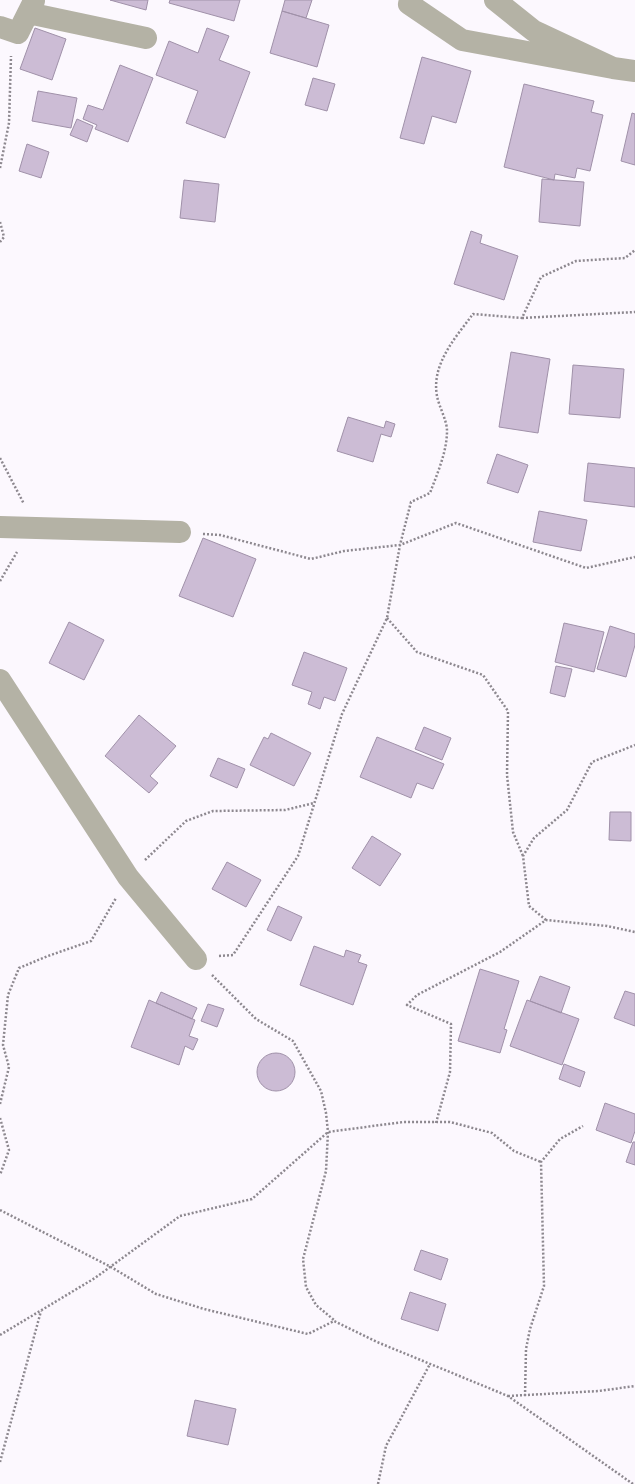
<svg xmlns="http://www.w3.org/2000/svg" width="635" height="1484" font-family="Signika,sans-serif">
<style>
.building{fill:#ccbcd5;stroke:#a091a9}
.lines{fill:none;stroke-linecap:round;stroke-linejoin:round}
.path{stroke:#8d888f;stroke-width:2.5;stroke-dasharray:2 2;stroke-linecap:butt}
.minor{stroke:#b4b2a5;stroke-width:22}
</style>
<rect width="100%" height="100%" fill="#fcf8fe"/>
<path class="building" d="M110 0H148L146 10Z
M170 0H240L234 21 169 3Z
M285 0H312L306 18 282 11Z
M282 11 329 25 317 67 270 53Z
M35 28 66 39 52 80 20 69Z
M207 28 229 36 219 60 250 72 225 138 186 123 198 91 156 75 169 41 198 53Z
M422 57 471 71 456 123 432 116 424 144 400 138Z
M120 65 153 78 128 142 95 129 97 125 83 119 88 105 103 110Z
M313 78 335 84 327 111 305 105Z
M524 84 594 101 591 112 603 115 590 171 577 168 575 178 555 174 554 180 504 167Z
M38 91 77 98 71 128 32 121Z
M632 113 635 114V165L621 161Z
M77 119 93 126 87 142 70 135Z
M27 144 49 152 41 178 19 171Z
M542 179 584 182 580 226 539 222Z
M184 180 219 184 215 222 180 218Z
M471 231 482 235 480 243 518 256 504 300 454 284Z
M511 352 550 359 538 433 499 427Z
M573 365 624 369 620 418 569 414Z
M348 417 384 428 386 421 395 424 391 437 381 434 373 462 337 451Z
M497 454 528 465 518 493 487 483Z
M588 463 635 468V507L584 501Z
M539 511 587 520 581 551 533 542Z
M203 538 256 559 233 617 179 596Z
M69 622 104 640 84 680 49 663Z
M564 623 604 632 594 672 555 662Z
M610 626 635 634V645L626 677 597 669Z
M304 652 347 668 335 701 324 697 320 709 308 704 312 692 292 685Z
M556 666 572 669 565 697 550 693Z
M139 715 176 746 150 776 158 783 149 793 105 756Z
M424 727 451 738 442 760 415 749Z
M271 733 311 753 294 786 250 765 264 737 268 739Z
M377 737 444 764 433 789 417 783 411 798 360 777Z
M218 758 245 769 237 788 210 776Z
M610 812H631V841L609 840Z
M372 836 401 854 380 886 352 868Z
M227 862 261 880 246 907 212 889Z
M278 906 302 917 291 941 267 930Z
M314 946 344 957 346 950 361 955 358 962 367 965 353 1005 300 985Z
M480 969 519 981 504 1029 507 1030 500 1053 458 1041Z
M540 976 570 987 561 1013 530 1001Z
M625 991 635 994V1026L614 1018Z
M161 992 197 1008 192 1019 156 1003Z
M149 1000 195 1020 189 1036 198 1039 193 1050 185 1046 179 1065 131 1047Z
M527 1000 579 1019 562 1065 510 1046Z
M208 1004 224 1009 217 1027 201 1021Z
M257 1072a19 19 0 1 1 38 0a19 19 0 1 1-38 0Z
M564 1064 585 1072 580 1087 559 1079Z
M605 1103 635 1114V1131L631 1143 596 1130Z
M633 1142H635V1165L626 1162Z
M421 1250 448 1259 441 1280 414 1270Z
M410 1292 446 1304 438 1331 401 1319Z
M195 1400 236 1409 228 1445 187 1436Z"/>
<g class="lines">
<path class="path" d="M0 168 9 123 11 56
M0 222 4 237 0 242
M522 318 635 312
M0 458 24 504
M203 534 220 535 311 559 344 551 400 545 411 502 430 493C437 474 447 452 447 431 447 420 439 407 437 396 431 364 456 337 473 314L522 318 541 277 576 261 625 258 635 250
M0 581 17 552
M387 618 417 652 483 675 508 711 507 775 513 832 523 856
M145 860 186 821 213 811 285 810 314 803
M546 920 529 906 523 856 534 838 567 810 592 762 635 745
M219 956 233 955 298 856 342 714 387 618 400 545 456 523 586 568 635 557
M212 975 256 1019 293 1041 321 1091 326 1113 328 1132 326 1171 303 1259 306 1287 316 1305 334 1320
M0 1104 9 1067 3 1045 8 995 19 968 48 956 91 941 116 898
M0 1118 9 1150 0 1175
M436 1123 450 1072 451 1024 407 1005 417 995 500 952 546 920 607 926 635 932
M0 1210 111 1267 156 1294 204 1309 308 1334 334 1321 377 1342 508 1396 633 1484
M0 1335 95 1278 180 1216 252 1199 328 1132 403 1122H450L492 1133 514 1151 541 1162
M508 1396 599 1391 635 1386
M525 1396 526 1349 530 1329 544 1286 541 1162 560 1139 583 1126
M0 1462 41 1311
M378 1484 386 1446 430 1364"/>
<path class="minor" d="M410 0 409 4 462 40 613 68
M495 0 534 31 613 68 635 71
M28 13 146 38
M0 27 18 33 34 1
M0 527 180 532
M0 680 128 877 196 959"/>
</g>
</svg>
